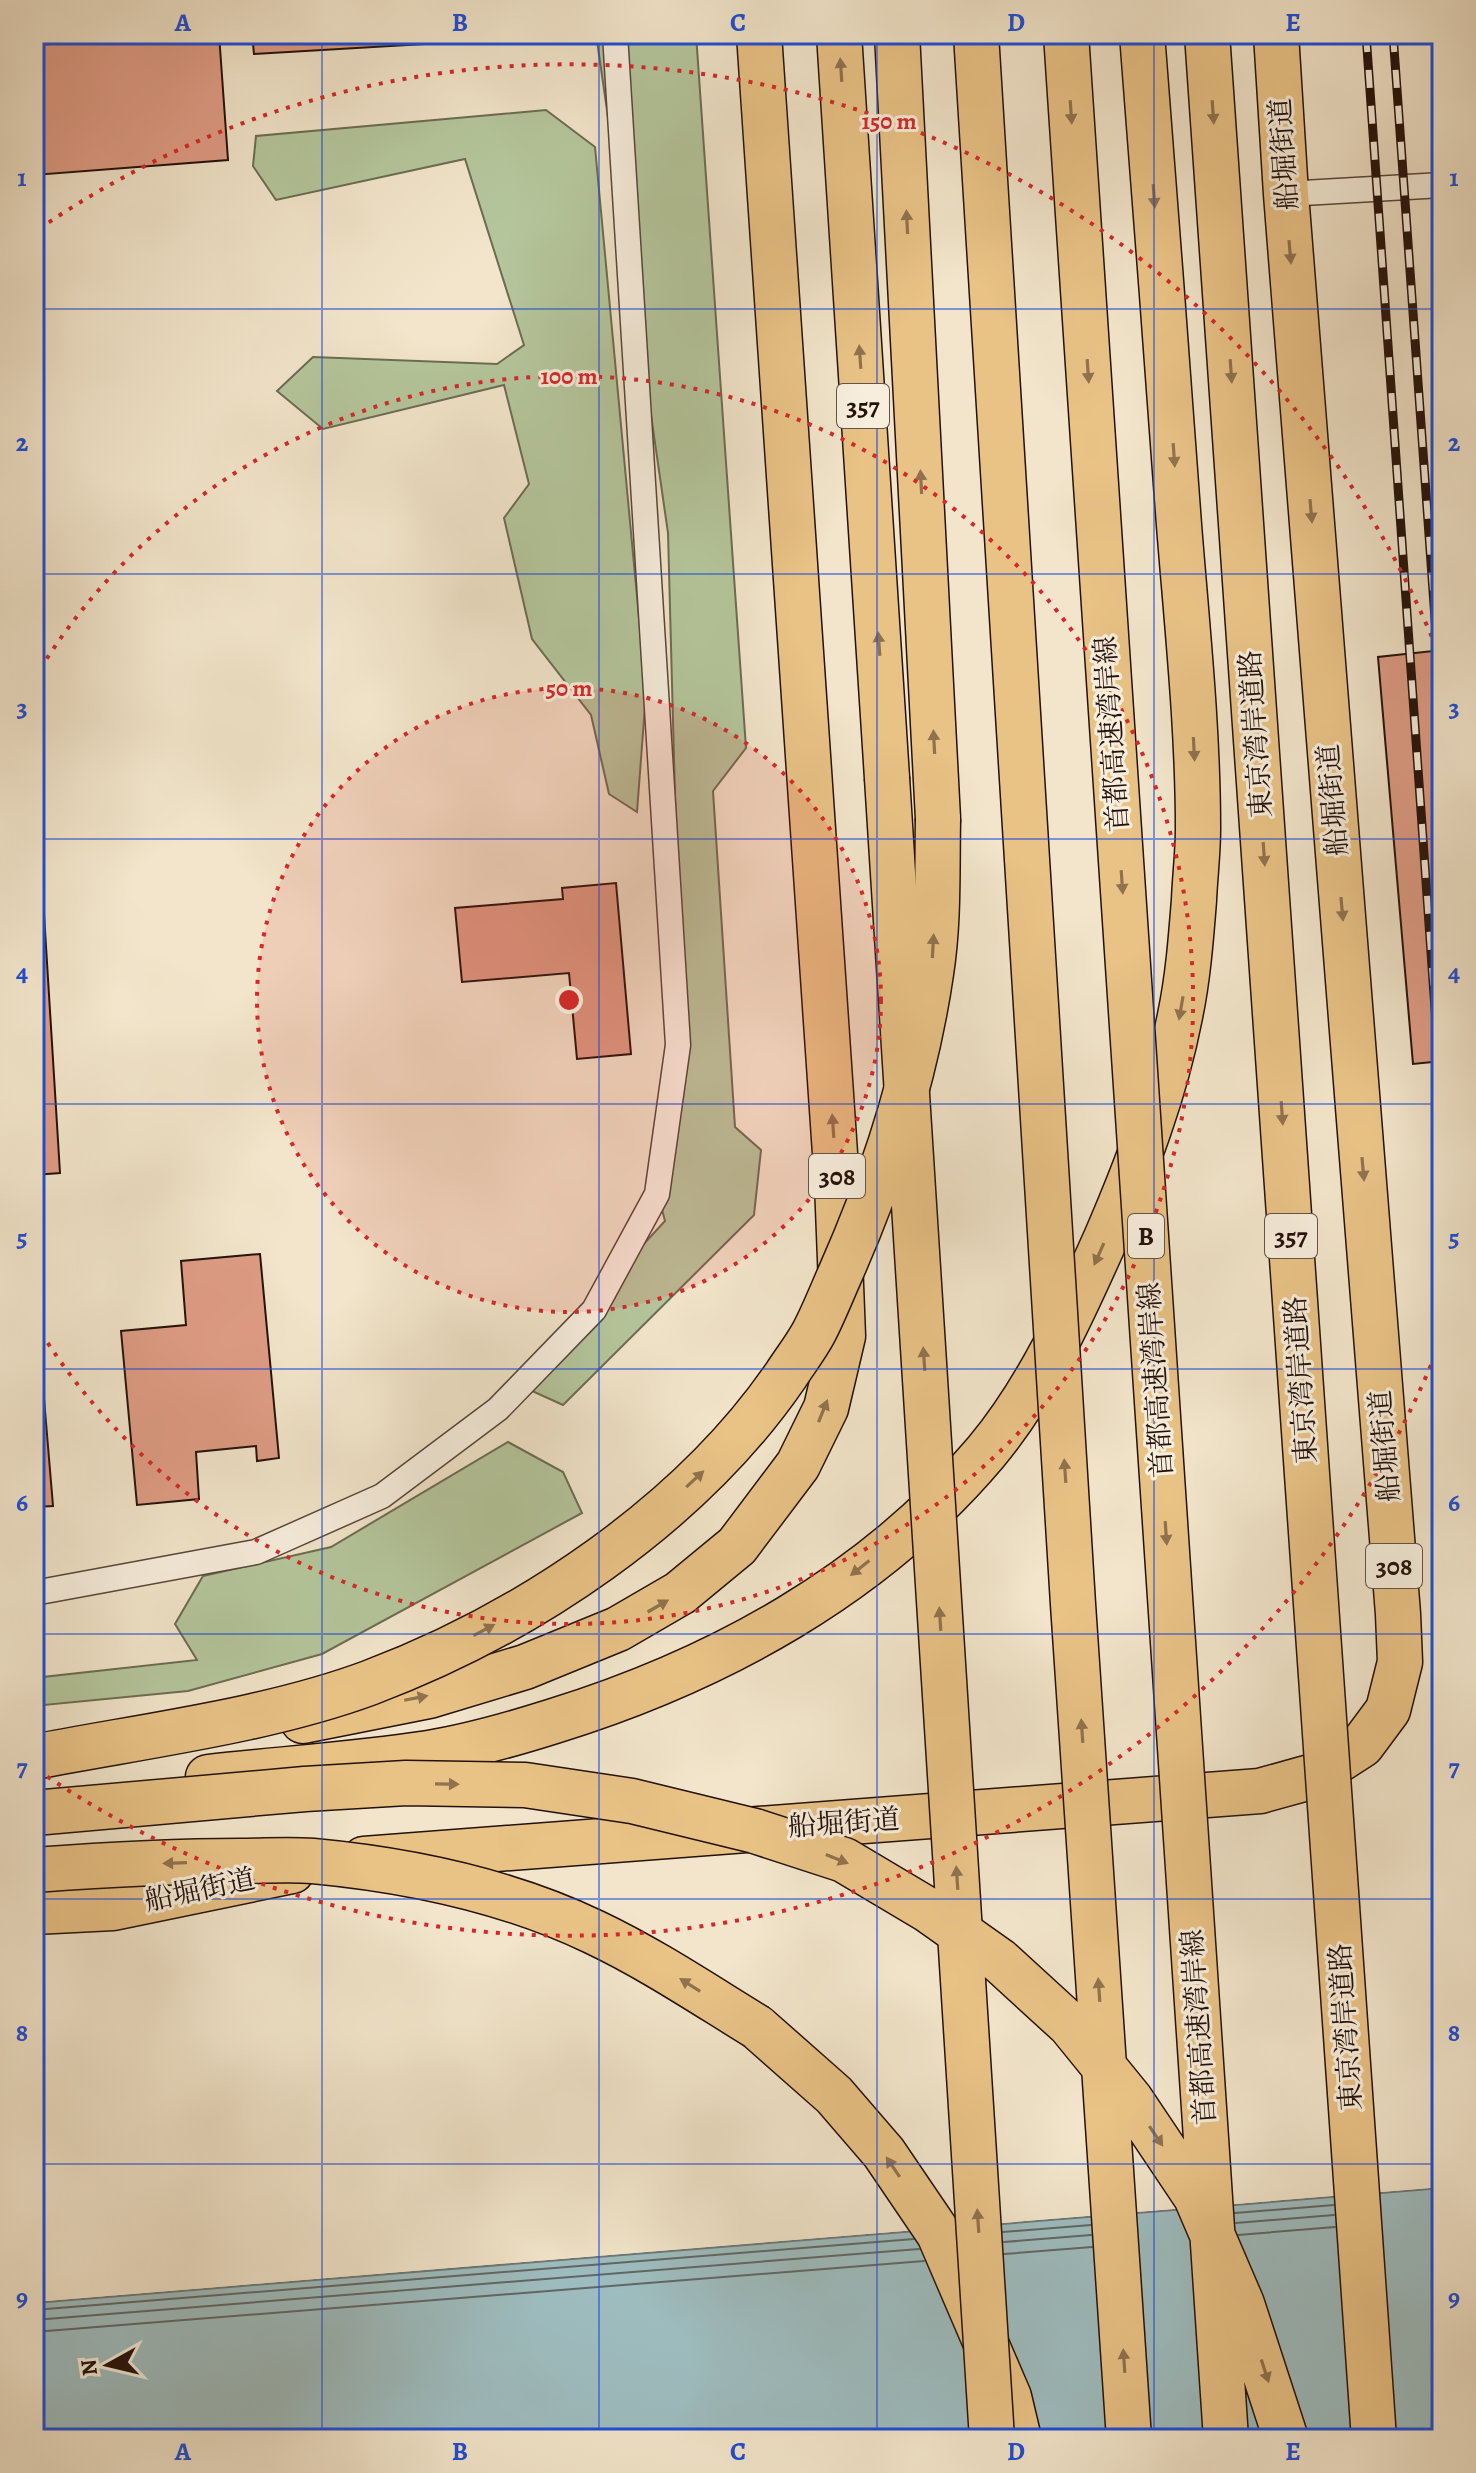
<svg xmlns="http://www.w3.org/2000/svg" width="1476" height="2473" font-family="Alegreya,'Noto Serif JP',serif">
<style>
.green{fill:#b5c69c;stroke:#6c6c53;stroke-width:2}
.water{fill:#9ebdc0;stroke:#6d7877;stroke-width:2}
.pier{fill:#f2e5cb}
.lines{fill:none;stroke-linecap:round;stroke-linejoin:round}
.shore{stroke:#606765;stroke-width:2}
.building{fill:#df9c85;stroke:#23110a;stroke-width:2}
.service-casing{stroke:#57463a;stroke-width:27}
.primary-casing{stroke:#23110a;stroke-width:47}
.trunk-casing{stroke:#23110a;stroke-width:47}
.motorway-casing{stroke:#23110a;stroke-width:47}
.service{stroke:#f7eedd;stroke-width:24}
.primary{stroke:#e9c286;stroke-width:44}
.trunk{stroke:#e9c286;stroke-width:44}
.motorway{stroke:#e9c286;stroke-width:44}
.rail-casing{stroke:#23110a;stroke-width:9}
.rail{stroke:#f7eedd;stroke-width:6;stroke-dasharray:18;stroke-linecap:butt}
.trunk-bridge-casing{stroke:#23110a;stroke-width:47;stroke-linecap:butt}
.motorway-bridge-casing{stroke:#23110a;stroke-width:47;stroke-linecap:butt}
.trunk-bridge{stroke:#e9c286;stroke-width:44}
.motorway-bridge{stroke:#e9c286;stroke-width:44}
.oneway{fill:#90724e}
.grid{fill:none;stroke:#1d4ed8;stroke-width:2;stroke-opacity:0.55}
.ring{fill:none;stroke:#d62828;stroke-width:4;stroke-dasharray:4 8}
.labels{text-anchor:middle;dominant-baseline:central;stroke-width:6;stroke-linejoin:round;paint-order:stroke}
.shield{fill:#f7eedd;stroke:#635349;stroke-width:2}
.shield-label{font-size:26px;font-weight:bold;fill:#23110a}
.street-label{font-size:28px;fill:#23110a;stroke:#f7eedd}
.centre{fill:#d62828;stroke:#f7eedd;stroke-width:4}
.ring-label{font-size:24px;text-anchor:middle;font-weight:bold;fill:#d62828;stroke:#f7eedd;stroke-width:6;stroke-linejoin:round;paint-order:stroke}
.neatline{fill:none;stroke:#1d4ed8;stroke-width:3}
.grid-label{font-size:26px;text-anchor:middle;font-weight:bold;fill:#1d4ed8}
</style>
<rect width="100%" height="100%" fill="#f2e5cb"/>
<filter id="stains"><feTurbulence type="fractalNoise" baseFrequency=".0025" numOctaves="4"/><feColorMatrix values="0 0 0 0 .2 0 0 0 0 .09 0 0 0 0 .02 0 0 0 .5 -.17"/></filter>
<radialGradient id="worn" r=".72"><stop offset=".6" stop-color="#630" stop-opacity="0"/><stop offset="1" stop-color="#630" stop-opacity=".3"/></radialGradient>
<path class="green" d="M596 34H696L746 748 713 791 735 1127 761 1150 754 1215 563 1405 532 1391 546 1350 665 1221 652 1172 683 1097 668 533Z
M546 110 595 147 646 693 637 812 609 794 591 715 532 639 504 518 529 484 504 385 323 429 277 391 313 357 497 364 524 345 465 159 276 200 253 166 256 136Z
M508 1442 563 1472 582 1513 322 1654 188 1691 34 1706V1678L197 1660 175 1624 203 1576 331 1547Z"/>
<path class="water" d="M1442 2188V2439H34V2303Z"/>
<path class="pier" d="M1442 2184V2187L34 2302V2299Z"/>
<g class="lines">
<path class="shore" d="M1235 2213 1334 2205
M1236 2223 1334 2215
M1003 2232 1091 2225
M1238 2235 1335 2227
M1004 2242 1091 2235
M1004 2254 1092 2247
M34 2310 914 2239
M34 2320 919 2249
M34 2332 924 2261"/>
</g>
<path class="building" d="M152 34H219L228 160 34 175V45L152 38Z
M252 34H543V37L254 54Z
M1442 650V1061L1413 1064 1378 657Z
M616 883 631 1054 577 1059 569 973 462 982 455 908 563 899 562 888Z
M34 914H44L60 1173 34 1175Z
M260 1254 279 1458 257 1461 256 1446 196 1452 199 1499 137 1505 121 1331 186 1325 181 1261Z
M34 1279 53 1506 34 1507Z"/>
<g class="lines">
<g class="service-casing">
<path id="service" d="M1286 194 1442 185
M34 1593 256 1552 382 1496 498 1409 594 1310 657 1194 678 1045 615 34"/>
</g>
<g class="primary-casing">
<path id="primary" d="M303 1721 429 1696 525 1667 618 1629 680 1593 737 1546 798 1465 826 1408 843 1336 837 1183 759 34
M364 1859 1260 1791 1314 1776 1362 1745 1388 1710 1400 1662 1398 1614 1286 194 1276 34
M34 1912 113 1908 292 1871"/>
</g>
<g class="trunk-casing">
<path id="trunk" d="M839 34 887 778"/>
</g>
<g class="motorway-casing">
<path id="motorway" d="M897 34 938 819
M208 1777C281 1769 356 1764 429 1753 471 1746 513 1734 554 1721 718 1670 874 1585 986 1452 1038 1390 1073 1312 1106 1238 1137 1166 1165 1093 1180 1016 1188 978 1191 938 1194 900 1195 876 1198 853 1198 829 1198 728 1187 626 1179 525 1167 361 1155 198 1142 34
M757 2027 834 2095 884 2153 939 2234 1009 2397 1019 2439"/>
</g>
<use href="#service" class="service"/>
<use href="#primary" class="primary"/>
<use href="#trunk" class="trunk"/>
<use href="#motorway" class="motorway"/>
<g class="rail-casing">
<path id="rail" d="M1366 34 1442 1108
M1393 34 1442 716"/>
</g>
<use href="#rail" class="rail"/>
<g class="trunk-bridge-casing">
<path id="trunk-bridge" d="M1207 34 1374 2439
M887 778 992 2439"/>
</g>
<g class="motorway-bridge-casing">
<path id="motorway-bridge" d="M976 34 1073 1604 1129 2439
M1066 34 1226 2439
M34 1757C142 1736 266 1721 369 1683 526 1624 690 1515 786 1375 795 1361 806 1347 814 1332 824 1313 832 1292 841 1272 883 1177 916 1076 931 973 939 923 937 870 938 819
M34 1813 305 1789 406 1783 525 1785 632 1801 755 1831 844 1860 928 1910 1000 1961 1070 2025 1131 2100 1196 2197 1242 2304 1286 2439
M34 1870C103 1865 172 1861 240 1861 264 1861 289 1859 313 1861 409 1870 506 1890 594 1932 651 1959 703 1994 757 2027"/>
</g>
<use href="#trunk-bridge" class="trunk-bridge"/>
<use href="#motorway-bridge" class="motorway-bridge"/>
</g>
<defs><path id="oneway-solid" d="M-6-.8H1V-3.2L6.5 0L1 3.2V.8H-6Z" transform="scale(2)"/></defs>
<g class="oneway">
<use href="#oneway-solid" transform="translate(841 70) rotate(-94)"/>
<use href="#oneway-solid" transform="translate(1071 112) rotate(86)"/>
<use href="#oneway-solid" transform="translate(1213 112) rotate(86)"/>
<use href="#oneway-solid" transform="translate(1154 196) rotate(86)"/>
<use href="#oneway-solid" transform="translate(907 222) rotate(-93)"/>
<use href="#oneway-solid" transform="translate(1290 252) rotate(85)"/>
<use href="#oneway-solid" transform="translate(860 357) rotate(-94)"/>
<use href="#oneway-solid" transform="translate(1088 371) rotate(86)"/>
<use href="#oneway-solid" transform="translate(1231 371) rotate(86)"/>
<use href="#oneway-solid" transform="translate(1174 455) rotate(86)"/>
<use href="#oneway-solid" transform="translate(921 482) rotate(-93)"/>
<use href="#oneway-solid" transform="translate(1311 511) rotate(85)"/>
<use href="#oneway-solid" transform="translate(879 644) rotate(-94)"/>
<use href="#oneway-solid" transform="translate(934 742) rotate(-93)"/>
<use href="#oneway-solid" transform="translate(1194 749) rotate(87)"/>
<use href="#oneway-solid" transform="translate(1264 854) rotate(86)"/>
<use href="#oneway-solid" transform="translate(1122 882) rotate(86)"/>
<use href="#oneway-solid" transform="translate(1342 909) rotate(85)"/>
<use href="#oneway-solid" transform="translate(933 946) rotate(-87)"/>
<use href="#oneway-solid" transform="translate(1181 1008) rotate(100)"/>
<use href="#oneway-solid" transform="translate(1282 1113) rotate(86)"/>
<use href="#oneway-solid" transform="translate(833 1126) rotate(-94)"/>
<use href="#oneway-solid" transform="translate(1363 1169) rotate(85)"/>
<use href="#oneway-solid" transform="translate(1099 1254) rotate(114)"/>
<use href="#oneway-solid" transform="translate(924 1359) rotate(-94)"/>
<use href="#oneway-solid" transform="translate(823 1411) rotate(-68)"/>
<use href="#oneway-solid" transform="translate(1065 1471) rotate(-94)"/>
<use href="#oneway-solid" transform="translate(695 1479) rotate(-43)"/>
<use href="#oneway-solid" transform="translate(1166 1533) rotate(86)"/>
<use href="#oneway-solid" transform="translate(860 1568) rotate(142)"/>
<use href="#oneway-solid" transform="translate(658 1606) rotate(-30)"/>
<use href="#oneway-solid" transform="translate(940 1619) rotate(-94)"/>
<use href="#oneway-solid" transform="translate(484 1630) rotate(-28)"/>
<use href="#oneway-solid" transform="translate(416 1698) rotate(-11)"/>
<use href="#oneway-solid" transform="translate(1082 1731) rotate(-94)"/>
<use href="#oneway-solid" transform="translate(447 1784) rotate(1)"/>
<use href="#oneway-solid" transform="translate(837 1859) rotate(22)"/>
<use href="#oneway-solid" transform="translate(175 1863) rotate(178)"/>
<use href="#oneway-solid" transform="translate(957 1878) rotate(-94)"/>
<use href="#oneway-solid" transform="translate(690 1985) rotate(-148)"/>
<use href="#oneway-solid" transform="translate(1099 1990) rotate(-94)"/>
<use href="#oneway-solid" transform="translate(1156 2136) rotate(56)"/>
<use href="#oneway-solid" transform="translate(893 2167) rotate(-124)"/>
<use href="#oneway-solid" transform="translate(978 2221) rotate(-94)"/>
<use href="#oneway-solid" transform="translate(1124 2361) rotate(-94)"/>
<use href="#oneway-solid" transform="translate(1265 2371) rotate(72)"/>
</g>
<path class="grid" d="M322 34V2439M599 34V2439M877 34V2439M1154 34V2439M34 309H1442M34 574H1442M34 839H1442M34 1104H1442M34 1369H1442M34 1634H1442M34 1899H1442M34 2164H1442"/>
<circle cx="569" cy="1000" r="312" fill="#d62828" fill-opacity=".12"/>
<g class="ring">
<circle cx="569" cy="1000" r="312"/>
<path d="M34 679A624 624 0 1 1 34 1321"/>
<path d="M1440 1343A936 936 0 0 1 39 1771M39 229A936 936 0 0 1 1440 657"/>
</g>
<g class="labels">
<g class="shield">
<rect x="837" y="384" width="52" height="44" rx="6"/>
<rect x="809" y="1154" width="56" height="44" rx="6"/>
<rect x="1128" y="1214" width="36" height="44" rx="6"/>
<rect x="1265" y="1214" width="52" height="44" rx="6"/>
<rect x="1366" y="1544" width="56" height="44" rx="6"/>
</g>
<g class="shield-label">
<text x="863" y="406">357</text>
<text x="837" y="1176">308</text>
<text x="1146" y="1236">B</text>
<text x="1291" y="1236">357</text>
<text x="1394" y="1566">308</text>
</g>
<g class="street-label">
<text transform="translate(1284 154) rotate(-94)">船堀街道</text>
<text transform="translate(1112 734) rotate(-94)">首都高速湾岸線</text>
<text transform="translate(1256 734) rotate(-94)">東京湾岸道路</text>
<text transform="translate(1333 800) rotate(-95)">船堀街道</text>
<text transform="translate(1156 1380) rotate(-94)">首都高速湾岸線</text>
<text transform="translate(1301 1380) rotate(-94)">東京湾岸道路</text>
<text transform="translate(1385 1446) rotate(-95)">船堀街道</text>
<text transform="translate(844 1823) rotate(-4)">船堀街道</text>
<text transform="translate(200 1890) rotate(-12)">船堀街道</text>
<text transform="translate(1199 2027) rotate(-94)">首都高速湾岸線</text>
<text transform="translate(1346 2027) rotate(-94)">東京湾岸道路</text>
</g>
</g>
<circle cx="569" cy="1000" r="12" class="centre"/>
<g class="ring-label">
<text x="889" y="129">150 m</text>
<text x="569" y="384">100 m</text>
<text x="569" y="696">50 m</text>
</g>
<rect width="1476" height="2473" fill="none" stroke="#f2e5cb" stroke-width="88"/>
<g transform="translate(108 2365) rotate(262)" stroke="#f7eedd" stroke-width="6" paint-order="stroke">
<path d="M0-6L14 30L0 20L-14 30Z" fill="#23110a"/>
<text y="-12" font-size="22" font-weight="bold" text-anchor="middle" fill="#23110a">N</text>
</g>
<rect x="44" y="44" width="1388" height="2385" class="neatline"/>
<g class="grid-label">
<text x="183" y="31">A</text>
<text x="460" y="31">B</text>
<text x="738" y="31">C</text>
<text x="1016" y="31">D</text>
<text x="1293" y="31">E</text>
<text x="22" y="186">1</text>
<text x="1454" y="186">1</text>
<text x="22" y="451">2</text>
<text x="1454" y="451">2</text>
<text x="22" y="716">3</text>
<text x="1454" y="716">3</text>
<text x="22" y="981">4</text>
<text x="1454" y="981">4</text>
<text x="22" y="1246">5</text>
<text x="1454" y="1246">5</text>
<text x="22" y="1511">6</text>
<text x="1454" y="1511">6</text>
<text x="22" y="1776">7</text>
<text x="1454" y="1776">7</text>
<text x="22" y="2041">8</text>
<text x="1454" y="2041">8</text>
<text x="22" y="2306">9</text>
<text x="1454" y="2306">9</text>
<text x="183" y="2460">A</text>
<text x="460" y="2460">B</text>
<text x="738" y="2460">C</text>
<text x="1016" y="2460">D</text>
<text x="1293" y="2460">E</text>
</g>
<rect width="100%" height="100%" filter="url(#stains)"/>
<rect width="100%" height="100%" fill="url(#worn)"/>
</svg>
